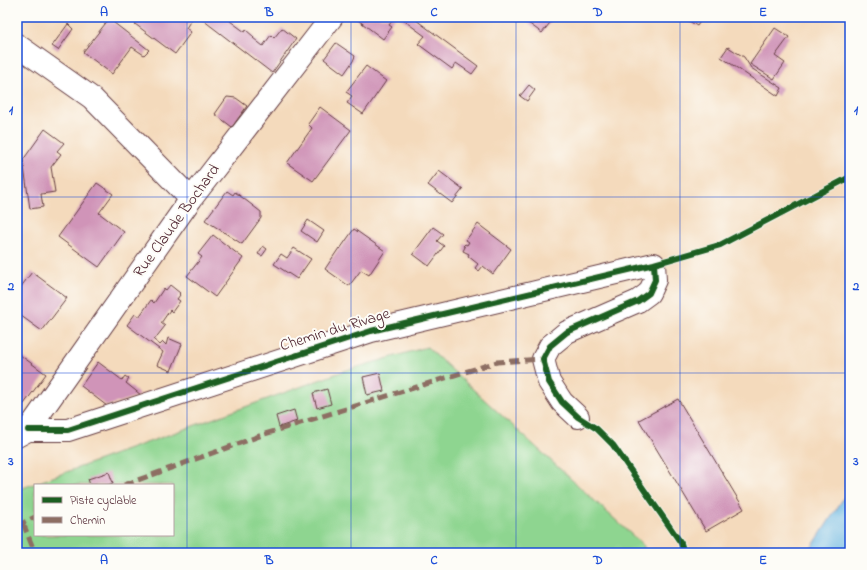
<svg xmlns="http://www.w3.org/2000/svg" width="867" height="570" font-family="'Indie Flower',sans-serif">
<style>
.green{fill:#8ed590;stroke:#6c7a5e;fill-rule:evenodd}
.water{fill:#68b5e1;stroke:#596a86}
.building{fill:#d094b8}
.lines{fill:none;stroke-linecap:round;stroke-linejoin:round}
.minor-casing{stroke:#643b41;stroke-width:24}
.major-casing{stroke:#643b41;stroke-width:24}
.minor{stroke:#fff;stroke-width:22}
.major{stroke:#fff;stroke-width:22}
.quiet{stroke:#8d6e63;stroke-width:5;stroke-dasharray:10 5;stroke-linecap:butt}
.cycleway-casing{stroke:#fdfcf7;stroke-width:8}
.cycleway{stroke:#1b5e20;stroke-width:6}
.grid{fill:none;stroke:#1d4ed8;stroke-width:1;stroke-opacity:0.55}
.labels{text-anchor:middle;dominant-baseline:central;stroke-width:4;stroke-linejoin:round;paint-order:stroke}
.street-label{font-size:16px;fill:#4a1f2b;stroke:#fdfcf7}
.neatline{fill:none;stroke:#1d4ed8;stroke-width:1.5}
.grid-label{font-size:13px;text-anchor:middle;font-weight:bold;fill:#1d4ed8}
</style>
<rect width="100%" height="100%" fill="#fdfcf7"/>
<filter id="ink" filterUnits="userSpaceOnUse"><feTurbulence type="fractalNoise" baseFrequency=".025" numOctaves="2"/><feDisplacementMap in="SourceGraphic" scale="8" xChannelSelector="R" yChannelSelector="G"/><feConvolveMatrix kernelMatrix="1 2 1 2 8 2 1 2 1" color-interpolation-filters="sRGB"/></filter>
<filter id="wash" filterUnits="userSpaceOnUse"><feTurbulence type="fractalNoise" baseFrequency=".012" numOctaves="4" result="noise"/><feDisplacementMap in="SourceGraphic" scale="16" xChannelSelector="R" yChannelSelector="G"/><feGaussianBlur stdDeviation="0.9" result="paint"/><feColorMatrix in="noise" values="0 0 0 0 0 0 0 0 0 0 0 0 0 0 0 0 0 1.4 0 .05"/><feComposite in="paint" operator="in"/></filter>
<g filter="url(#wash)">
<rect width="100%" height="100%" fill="#f4dabc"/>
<path class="green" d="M427 347 644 546V553H17V490L344 371ZM35 485H173V535H35Z"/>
<path class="water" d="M850 488V553H808Z"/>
<g id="blocks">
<path class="building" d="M140 17H193L186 28 191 32 175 54 135 24Z
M199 17H233L230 21 245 32 246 30 254 37 253 38 263 46 271 35 274 38 282 28 296 39 272 73Z
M354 17H395L389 25 392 27 383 39Z
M399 17H412L478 66 472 74 456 63 452 69 418 44 425 36Z
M520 17H551L553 19 542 33Z
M683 17H703L697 26Z
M109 19 149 50 144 55 132 47 112 74 83 52Z
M68 24 73 29 58 50 52 46Z
M775 28 789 37 775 56 785 63 774 79 750 64Z
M336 43 355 56 353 61 344 74 324 59Z
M728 47 744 57 751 68 782 88 778 96 721 57Z
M366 66 386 81 363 114 347 103 352 96 346 92Z
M529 85 535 90 527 101 520 96Z
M227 97 236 98 247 106 232 127 215 114Z
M320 107 351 130 313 181 287 163 312 128 308 124Z
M45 129 64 143 57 151 61 154 51 167 55 192 41 194 43 207 30 209 23 160Z
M439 171 463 189 452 203 428 185Z
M97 183 113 194 99 213 124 232 99 267 58 237Z
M227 191 233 195 235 192 261 212V218L242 244 205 220Z
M308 220 324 231 317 242 301 231Z
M478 224 511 249 493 274 483 266 479 271 475 268 478 264 468 256 469 254 463 251 465 247 463 246 465 244 467 245 469 242 466 240Z
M433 227 443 234 437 241 444 246 429 266 413 254Z
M354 229 385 251 369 275 361 270 349 286 325 269 339 248 340 249Z
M213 235 243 258 215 297 187 276 202 257 198 254Z
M263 246 267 249 262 256 258 254Z
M294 248 311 259 297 279 274 264 281 254 287 258Z
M32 272 67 298 42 331 17 313V292Z
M170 285 180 293 179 294 180 295 177 299 180 301 172 312 170 310 161 323 165 326 154 340 160 345 163 342 166 345 168 338 182 344 171 371 157 365 163 352 127 325 135 314 139 317 151 300 154 303 164 288 166 290Z
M20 355 46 374 24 404 17 399V359Z
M98 362 122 380 125 376 129 379 126 383 141 395 107 406 81 386Z
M380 373 384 391 367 395 363 377Z
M327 389 331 404 317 408 313 393Z
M678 399 744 509 706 531 639 420Z
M294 410 297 421 279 427 276 416Z
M109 472 113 483 108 485H90L88 479Z"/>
</g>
</g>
<g filter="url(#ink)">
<use href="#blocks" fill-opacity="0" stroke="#643b41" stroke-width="1"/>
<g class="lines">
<g class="minor-casing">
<path id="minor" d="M17 45 92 98 191 199
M28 430H68L371 331 654 264 655 280 649 293 638 301 567 332 550 346 543 359 549 382 562 402 578 417"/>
</g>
<g class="major-casing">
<path id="major" d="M17 436 28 430 191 199 332 17"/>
</g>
<use href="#minor" class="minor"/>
<use href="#major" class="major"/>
<path class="quiet" d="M124 485 265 434 497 362 543 359
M23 523 35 553
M17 526 35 517"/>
<g class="cycleway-casing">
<path id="cycleway" d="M654 264 655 280 649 293 638 301 567 332 550 346 543 359 549 382 562 402 578 417 597 429 613 445 681 543 684 553
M28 430H68L371 331 654 264 720 245 850 177"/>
</g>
<use href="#cycleway" class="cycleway"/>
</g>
</g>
<path class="grid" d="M187 17V553M351 17V553M516 17V553M680 17V553M17 197H850M17 373H850"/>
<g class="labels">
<g class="street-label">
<text transform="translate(177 221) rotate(-54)">Rue Claude Bochard</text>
<text transform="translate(335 330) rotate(-17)">Chemin du Rivage</text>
</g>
</g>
<rect width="867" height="570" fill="none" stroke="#fdfcf7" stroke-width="44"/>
<rect x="34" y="484" width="140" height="52" fill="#fdfcf7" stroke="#b5a4a5"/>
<rect x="42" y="497" width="20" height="6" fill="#1b5e20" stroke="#b5a4a5"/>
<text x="70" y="504" font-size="12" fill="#4a1f2b">Piste cyclable</text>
<rect x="42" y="517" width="20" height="6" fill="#8d6e63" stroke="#b5a4a5"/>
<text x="70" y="524" font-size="12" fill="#4a1f2b">Chemin</text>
<rect x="22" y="22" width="823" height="526" class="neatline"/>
<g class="grid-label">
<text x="104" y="16">A</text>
<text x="269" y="16">B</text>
<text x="434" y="16">C</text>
<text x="598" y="16">D</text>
<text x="763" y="16">E</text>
<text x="11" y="114">1</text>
<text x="856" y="114">1</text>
<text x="11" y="290">2</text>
<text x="856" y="290">2</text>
<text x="11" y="465">3</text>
<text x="856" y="465">3</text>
<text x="104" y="564">A</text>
<text x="269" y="564">B</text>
<text x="434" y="564">C</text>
<text x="598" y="564">D</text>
<text x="763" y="564">E</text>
</g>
</svg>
